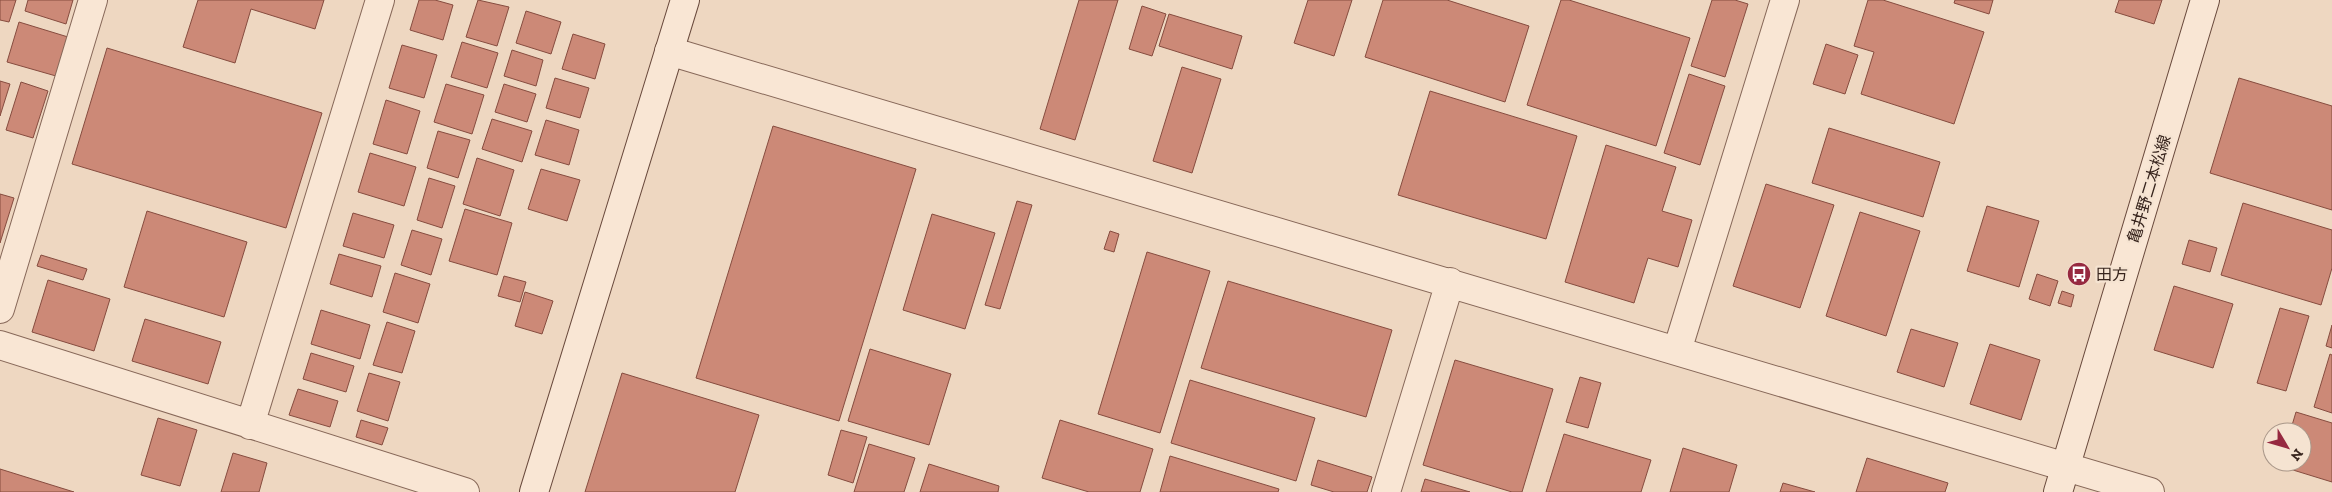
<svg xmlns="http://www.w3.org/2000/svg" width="2332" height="492" font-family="'Zilla Slab','Noto Sans JP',serif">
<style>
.building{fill:#cc8977;stroke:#864c3f}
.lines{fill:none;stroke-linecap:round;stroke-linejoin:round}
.street-casing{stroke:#876859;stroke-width:30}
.secondary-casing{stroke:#69493c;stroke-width:30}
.street{stroke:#f9e6d4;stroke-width:28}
.secondary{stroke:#f9e6d4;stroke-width:28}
.labels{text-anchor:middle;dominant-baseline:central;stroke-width:4.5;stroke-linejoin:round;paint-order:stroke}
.street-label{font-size:16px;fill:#37241d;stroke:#f5e3d1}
.poi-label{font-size:16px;fill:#37241d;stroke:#f5e3d1;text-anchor:start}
</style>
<rect width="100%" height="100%" fill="#eed7c1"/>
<path class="building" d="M0 0H16L9 22 0 20Z
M28 0H73L66 24 25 11Z
M198 0H324L315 29 251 9 235 63 183 47Z
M419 0H435L453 5 443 40 410 30Z
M478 0 509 7 497 46 466 37Z
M1079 0H1118L1075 140 1040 129Z
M1308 0H1352L1334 56 1294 43Z
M1383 0H1447L1529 26 1505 102 1365 57Z
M1561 0H1569L1690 38 1656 146 1527 105Z
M1712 0H1735L1748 4 1725 77 1691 66Z
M1868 0H1883L1984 32 1954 124 1861 94 1874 52 1854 46Z
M1955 0H1993L1989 14 1954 3Z
M2119 0H2162L2154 24 2115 12Z
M1142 6 1166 14 1152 56 1129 49Z
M526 11 561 22 551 54 516 43Z
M1169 14 1242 36 1232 69 1159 46Z
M19 22 68 37 56 76 7 62Z
M573 34 605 44 595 79 562 69Z
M462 42 498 53 487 88 451 77Z
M1826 44 1858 55 1845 94 1813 84Z
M402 45 437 55 424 98 389 88Z
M107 48 322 113 286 228 72 164Z
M512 50 543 60 536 86 504 76Z
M1182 67 1221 79 1192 173 1153 161Z
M1689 74 1725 86 1700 165 1664 153Z
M555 78 589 88 580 118 546 108Z
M2239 78 2332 106V210L2210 173Z
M0 81 10 84 0 116Z
M21 82 48 91 33 138 6 130Z
M446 84 484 95 472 134 434 122Z
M504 84 536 94 527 122 495 112Z
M1430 91 1577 136 1546 239 1398 195Z
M386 100 420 111 407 154 373 144Z
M492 119 532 131 522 162 482 149Z
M546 120 579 130 569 165 535 155Z
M773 126 916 169 839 421 696 378Z
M1829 128 1940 162 1923 217 1812 183Z
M438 131 470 140 458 178 427 168Z
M1606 145 1676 167 1662 211 1692 220 1678 267 1648 258 1634 303 1565 282Z
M370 153 416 167 404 206 358 192Z
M477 158 514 170 500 216 463 204Z
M541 169 580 180 567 221 528 209Z
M429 178 455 186 442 228 417 220Z
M1766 184 1834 205 1800 308 1733 286Z
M0 194 14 198 0 243Z
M1017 201 1032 205 1000 309 985 305Z
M2243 203 2332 230V268L2321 305 2221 275Z
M1987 206 2039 221 2019 287 1967 271Z
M465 209 512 223 497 275 449 261Z
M147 211 247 242 224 317 124 287Z
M1860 212 1920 231 1886 336 1826 316Z
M353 213 394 225 384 258 343 246Z
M932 214 995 233 965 329 903 310Z
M412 230 442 239 431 275 401 265Z
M1110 231 1119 234 1114 252 1104 249Z
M2189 240 2217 248 2210 272 2182 264Z
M1147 252 1210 271 1160 433 1098 414Z
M339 254 381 266 372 297 330 284Z
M41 255 87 269 83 280 37 266Z
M395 273 430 284 418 323 383 312Z
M2037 274 2058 281 2050 306 2029 299Z
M504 276 526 282 520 302 498 296Z
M48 280 110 299 94 351 32 332Z
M1228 281 1392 330 1366 417 1201 368Z
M2174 286 2233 304 2213 368 2154 350Z
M2062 291 2074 295 2071 307 2058 303Z
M525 292 553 301 542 334 515 326Z
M2280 308 2309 316 2286 391 2257 383Z
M321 310 370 325 360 359 311 344Z
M145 319 221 342 208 384 132 361Z
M387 322 415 331 402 373 373 365Z
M2332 325V348L2326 346Z
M1911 329 1958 343 1944 387 1897 372Z
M1990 344 2040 360 2021 420 1970 404Z
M870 349 951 374 929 445 848 421Z
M311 353 354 366 346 392 303 379Z
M2330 354 2332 355V413L2314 407Z
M1455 360 1553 389 1522 492H1512L1423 465Z
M369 373 400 382 388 421 357 411Z
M622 373 759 415 735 492H585Z
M1580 377 1601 383 1588 428 1566 422Z
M1190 380 1315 418 1296 481 1171 443Z
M298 389 338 401 330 427 289 415Z
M2296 412 2332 423V482L2280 466 2281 462H2302V432H2290Z
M158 418 197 430 180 486 141 475Z
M361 420 388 428 382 445 356 437Z
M1060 420 1153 449 1140 492H1089L1042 478Z
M841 430 867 437 853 483 828 475Z
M1564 434 1651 460 1641 492H1546Z
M869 444 915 458 904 492H854Z
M1683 448 1737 465 1729 492H1670Z
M233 453 267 463 259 492H221Z
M1170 456 1279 489 1278 492H1160Z
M1867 458 1948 483 1945 492H1856Z
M1318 460 1372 477 1367 492H1334L1311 485Z
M929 464 999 486 998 492H920Z
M0 469 74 492H0Z
M1425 479 1470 492H1421Z
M1783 483 1815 492H1780Z"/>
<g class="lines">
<g class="street-casing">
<path id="street" d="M669 51 2150 492
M0 309 93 0
M0 345 465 492
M1677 351 1785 0
M250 425 380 0
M1386 492 1450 282"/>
</g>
<g class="secondary-casing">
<path id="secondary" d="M534 492 685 0
M2058 492 2205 0"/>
</g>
<use href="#street" class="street"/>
<use href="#secondary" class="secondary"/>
</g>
<defs>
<g id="bus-disc" transform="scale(1.25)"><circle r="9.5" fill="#962940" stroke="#f5e3d1"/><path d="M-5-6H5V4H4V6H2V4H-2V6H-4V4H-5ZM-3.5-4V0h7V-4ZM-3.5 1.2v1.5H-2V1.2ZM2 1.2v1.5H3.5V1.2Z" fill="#fff"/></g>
</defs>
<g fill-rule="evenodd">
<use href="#bus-disc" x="2079" y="274"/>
</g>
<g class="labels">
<g class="street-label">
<text transform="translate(2149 189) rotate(-73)">亀井野二本松線</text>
</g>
<g class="poi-label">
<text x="2096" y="274">田方</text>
</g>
</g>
<g transform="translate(2287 447) rotate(128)"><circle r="24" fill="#f5e3d1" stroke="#a99789"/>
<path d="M0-4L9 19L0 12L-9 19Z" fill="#962940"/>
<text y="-8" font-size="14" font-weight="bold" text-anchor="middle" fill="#37241d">N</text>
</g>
</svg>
